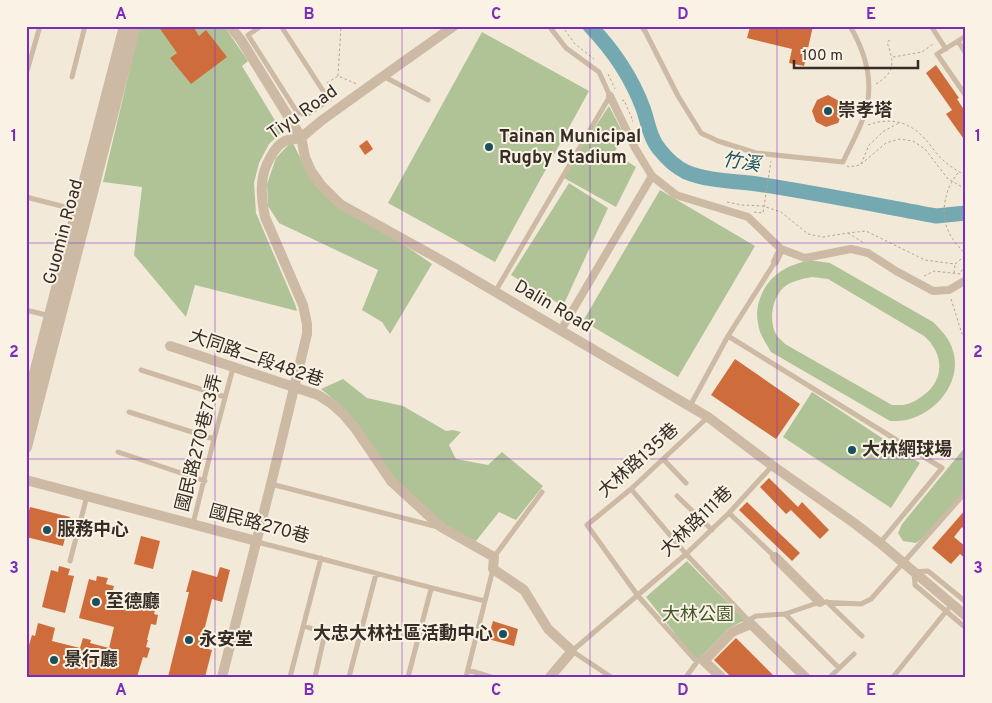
<svg xmlns="http://www.w3.org/2000/svg" width="992" height="703" font-family="Overpass,'Noto Sans TC',sans-serif">
<style>
.green{fill:#b0c397;fill-rule:evenodd}
.lines{fill:none;stroke-linecap:round;stroke-linejoin:round}
.river{stroke:#75a9b2;stroke-width:15}
.building{fill:#ce6d3b}
.path{stroke:#b8a48e;stroke-width:1;stroke-dasharray:2.5 2.5;stroke-linecap:butt}
.service{stroke:#ccbaa4;stroke-width:5}
.pedestrian{stroke:#ccbaa4;stroke-width:8}
.minor{stroke:#ccbaa4;stroke-width:10}
.tertiary{stroke:#ccbaa4;stroke-width:12}
.grid{fill:none;stroke:#7b2cbf;stroke-width:1;stroke-opacity:0.55}
.poi-dot{fill:#19505b;stroke:#faf3e5;stroke-width:2}
.labels{text-anchor:middle;dominant-baseline:central;stroke-width:4;stroke-linejoin:round;paint-order:stroke}
.poi-label{font-size:18px;font-weight:bold;fill:#362d26;stroke:#faf3e5;text-anchor:start}
.street-label{font-size:18px;fill:#362d26;stroke:#faf3e5}
.park-label{font-size:18px;fill:#415628;stroke:#faf3e5}
.water-label{font-size:19px;font-style:italic;fill:#19505b;stroke:#faf3e5}
.neatline{fill:none;stroke:#7b2cbf;stroke-width:2}
.grid-label{font-size:16px;text-anchor:middle;font-weight:bold;fill:#7b2cbf}
</style>
<rect width="100%" height="100%" fill="#f3e9d8"/>
<path class="green" d="M140 26H224L248 61 242 66 282 132 269 144 259 163 254 183 256 213 295 304 297 311 195 285 186 317 134 255 142 187 103 182Z
M482 32 589 91 495 262 388 203Z
M609 106 624 135 614 153 636 167 616 207 564 178 587 139Z
M292 141 308 174 378 227 432 264 390 334 382 322 362 310 378 270 279 223 268 206 267 184 276 158Z
M569 183 608 208 563 306 511 275Z
M660 190 755 246 678 377 583 321Z
M809 260 830 263 933 322C942 331 950 339 953 351 962 381 938 411 910 419 904 421 897 421 890 421L771 352C766 343 759 334 758 323 754 305 764 282 780 272 788 266 799 263 809 260ZM812 277 828 279 924 336C927 339 930 341 932 345 944 361 941 382 925 394 919 399 912 403 904 405 900 405 896 405 892 405L785 344C783 341 779 339 777 336 768 322 772 299 783 288 791 281 802 279 812 277Z
M343 379 367 398 403 406 446 431 453 430 461 432 449 445 456 459 488 465 502 452 543 486 516 520 499 512 476 541 441 525 393 480 338 403 321 389Z
M812 392 920 463 891 508 783 437Z
M966 446V490L927 535 916 543 903 541 898 533 902 524Z
M687 561 745 620 729 628 697 661 646 597Z"/>
<g class="lines">
<path class="river" d="M590 26C614 51 631 76 643 108 648 122 650 139 660 150 667 159 676 167 686 172 708 181 734 181 757 184 817 193 876 205 936 216L966 213"/>
</g>
<path class="building" d="M158 26H193L199 36 206 30 227 57 191 84 170 58 177 53Z
M756 26H813L804 66 789 63 792 49 747 38 750 27 756 28Z
M936 65 959 98 957 99 966 113V142L946 114 952 110 926 73Z
M828 95 839 101 843 112 838 123 826 127 816 122 812 111 817 100Z
M367 140 373 149 365 155 359 146Z
M735 359 800 404 776 439 711 395Z
M769 478 798 507 802 502 829 530 820 539 791 510 786 514 760 487Z
M747 502 800 553 792 561 739 510Z
M30 507 70 517 63 546 26 537V522Z
M966 509V531L962 527 954 537 966 547V559L960 554 951 564 932 548Z
M141 536 160 541 153 569 134 564Z
M59 566 70 569 68 575 74 576 65 613 42 607 51 570 58 572Z
M220 567 230 570 222 602 212 599 200 647 212 650 205 677H168L189 592H186L192 570 217 577Z
M97 576 108 578 106 584 114 586 110 601 135 608 137 602 156 607 154 614 158 615 156 625 151 624 147 640H148L146 647 150 648 147 658 143 657 137 677H27L29 670 26 669V645H29L32 635 35 636 38 623 55 628 52 641 80 648 83 638 91 640 90 643 109 648 114 627 79 618 89 579 96 581Z
M493 621 518 629 514 646 488 639Z
M736 638 775 677H731L714 660Z"/>
<g class="lines">
<path class="path" d="M562 26 575 44 594 59
M893 57 922 52 933 44
M608 74 615 89
M338 76 341 26
M327 83 338 76 357 84
M876 84C896 72 894 62 887 42L892 39
M622 101 624 100 633 121H632
M868 125C890 117 909 121 925 139 931 145 936 154 943 160 949 166 958 171 966 176
M861 164 869 145 884 131 899 123
M847 166 849 167 860 165 886 143 899 139 913 141 925 149 948 179 966 189
M958 173C954 178 950 184 948 190 939 216 946 236 966 254
M727 202 742 205 763 206 781 212 808 234 823 237 848 233 866 231 925 260 955 264 966 255
M754 212 763 213 771 161
M848 233 864 243
M954 273 955 265
M924 276 934 271 960 274 966 263
M951 299 962 334 966 337"/>
<path class="service" d="M261 26 248 35 297 112 307 115 329 100 281 26
M641 26 645 31 678 96 701 133 718 141 756 153 843 162C851 144 863 125 867 105 873 77 864 50 850 26
M931 26 946 49
M966 36 937 54 966 96
M958 41 966 54
M27 71 40 26
M383 76 428 100
M72 77 85 26
M26 197 77 210
M495 292 610 96 599 72 566 48 549 26
M26 310 50 316
M728 336 775 262
M141 370 225 397
M690 406 728 336 942 468 880 543
M129 412 214 439
M118 452 205 481
M663 459 686 483
M271 484 438 527
M631 489 686 554 748 620
M677 496 712 530
M729 513 774 556
M193 524 214 439 233 368
M257 542C333 561 408 583 485 601
M494 557 542 492
M70 561 87 496
M827 602 862 636
M966 602 928 571 914 572 915 585 966 628
M785 614 839 668
M745 622 756 616 785 614 820 602 861 604 871 599 879 590 966 492
M304 626 325 633 315 677
M697 662 638 596 587 525 631 489 708 417
M468 670 491 677
M290 677 321 558
M349 677 376 574
M408 677 431 589
M466 677 493 569
M611 677 572 651 686 554 729 513 772 466
M686 677 697 662 703 656
M830 677 854 654
M893 677 948 609"/>
<path class="pedestrian" d="M610 96 635 148 652 176 676 195 748 217 781 249 805 258 851 249 868 253 896 271 933 291 949 290 966 280
M775 262 781 249
M561 330 652 176"/>
<path class="minor" d="M230 26 241 40 301 137 305 157 311 171 321 185 340 204 441 260 708 417 773 466 854 523 880 543 966 616
M170 346 318 395 332 404 343 414 355 428 391 481 441 527 494 557 493 569 524 590 548 629 572 651 550 677
M26 480 256 541
M775 557 820 602
M222 677 271 484 307 334V324L303 305 265 217C261 197 259 176 270 158 273 152 279 144 285 141 291 138 298 140 303 136 309 131 315 126 321 121 365 89 410 57 454 26
M721 677 704 661 732 632 751 624 805 677"/>
<path class="tertiary" d="M26 408 125 26
M26 447 135 26"/>
</g>
<path class="grid" d="M215 26V677M402 26V677M590 26V677M777 26V677M26 243H966M26 459H966"/>
<g class="poi-dot">
<circle cx="828" cy="111" r="5"/>
<circle cx="489" cy="147" r="5"/>
<circle cx="852" cy="450" r="5"/>
<circle cx="47" cy="530" r="5"/>
<circle cx="96" cy="602" r="5"/>
<circle cx="503" cy="634" r="5"/>
<circle cx="189" cy="640" r="5"/>
<circle cx="54" cy="660" r="5"/>
</g>
<g class="labels">
<g class="poi-label">
<text x="838" y="111">崇孝塔</text>
<text x="499" y="137">Tainan Municipal<tspan x="499" dy="21">Rugby Stadium</tspan></text>
<text x="862" y="450">大林網球場</text>
<text x="57" y="530">服務中心</text>
<text x="106" y="602">至德廳</text>
<text x="493" y="634" text-anchor="end">大忠大林社區活動中心</text>
<text x="199" y="640">永安堂</text>
<text x="64" y="660">景行廳</text>
</g>
<g class="street-label">
<text transform="translate(303 113) rotate(-35)">Tiyu Road</text>
<text transform="translate(64 232) rotate(-75)">Guomin Road</text>
<text transform="translate(553 307) rotate(30)">Dalin Road</text>
<text transform="translate(256 359) rotate(19)">大同路二段482巷</text>
<text transform="translate(200 443) rotate(-76)">國民路270巷73弄</text>
<text transform="translate(639 461) rotate(-42)">大林路135巷</text>
<text transform="translate(697 522) rotate(-44)">大林路111巷</text>
<text transform="translate(259 525) rotate(15)">國民路270巷</text>
</g>
<g class="park-label">
<text x="698" y="615">大林公園</text>
</g>
<g class="water-label">
<text transform="translate(741 163) rotate(9)">竹溪</text>
</g>
</g>
<rect width="992" height="703" fill="none" stroke="#faf3e5" stroke-width="55"/>
<path d="M794 60v8h124v-8" fill="none" stroke="#362d26" stroke-width="2.5"/>
<text x="802" y="60" font-size="15" fill="#362d26" stroke="#faf3e5" stroke-width="4" paint-order="stroke">100 m</text>
<rect x="28" y="28" width="936" height="648" class="neatline"/>
<g class="grid-label">
<text x="121" y="19">A</text>
<text x="309" y="19">B</text>
<text x="496" y="19">C</text>
<text x="683" y="19">D</text>
<text x="871" y="19">E</text>
<text x="14" y="141">1</text>
<text x="978" y="141">1</text>
<text x="14" y="357">2</text>
<text x="978" y="357">2</text>
<text x="14" y="573">3</text>
<text x="978" y="573">3</text>
<text x="121" y="695">A</text>
<text x="309" y="695">B</text>
<text x="496" y="695">C</text>
<text x="683" y="695">D</text>
<text x="871" y="695">E</text>
</g>
</svg>
